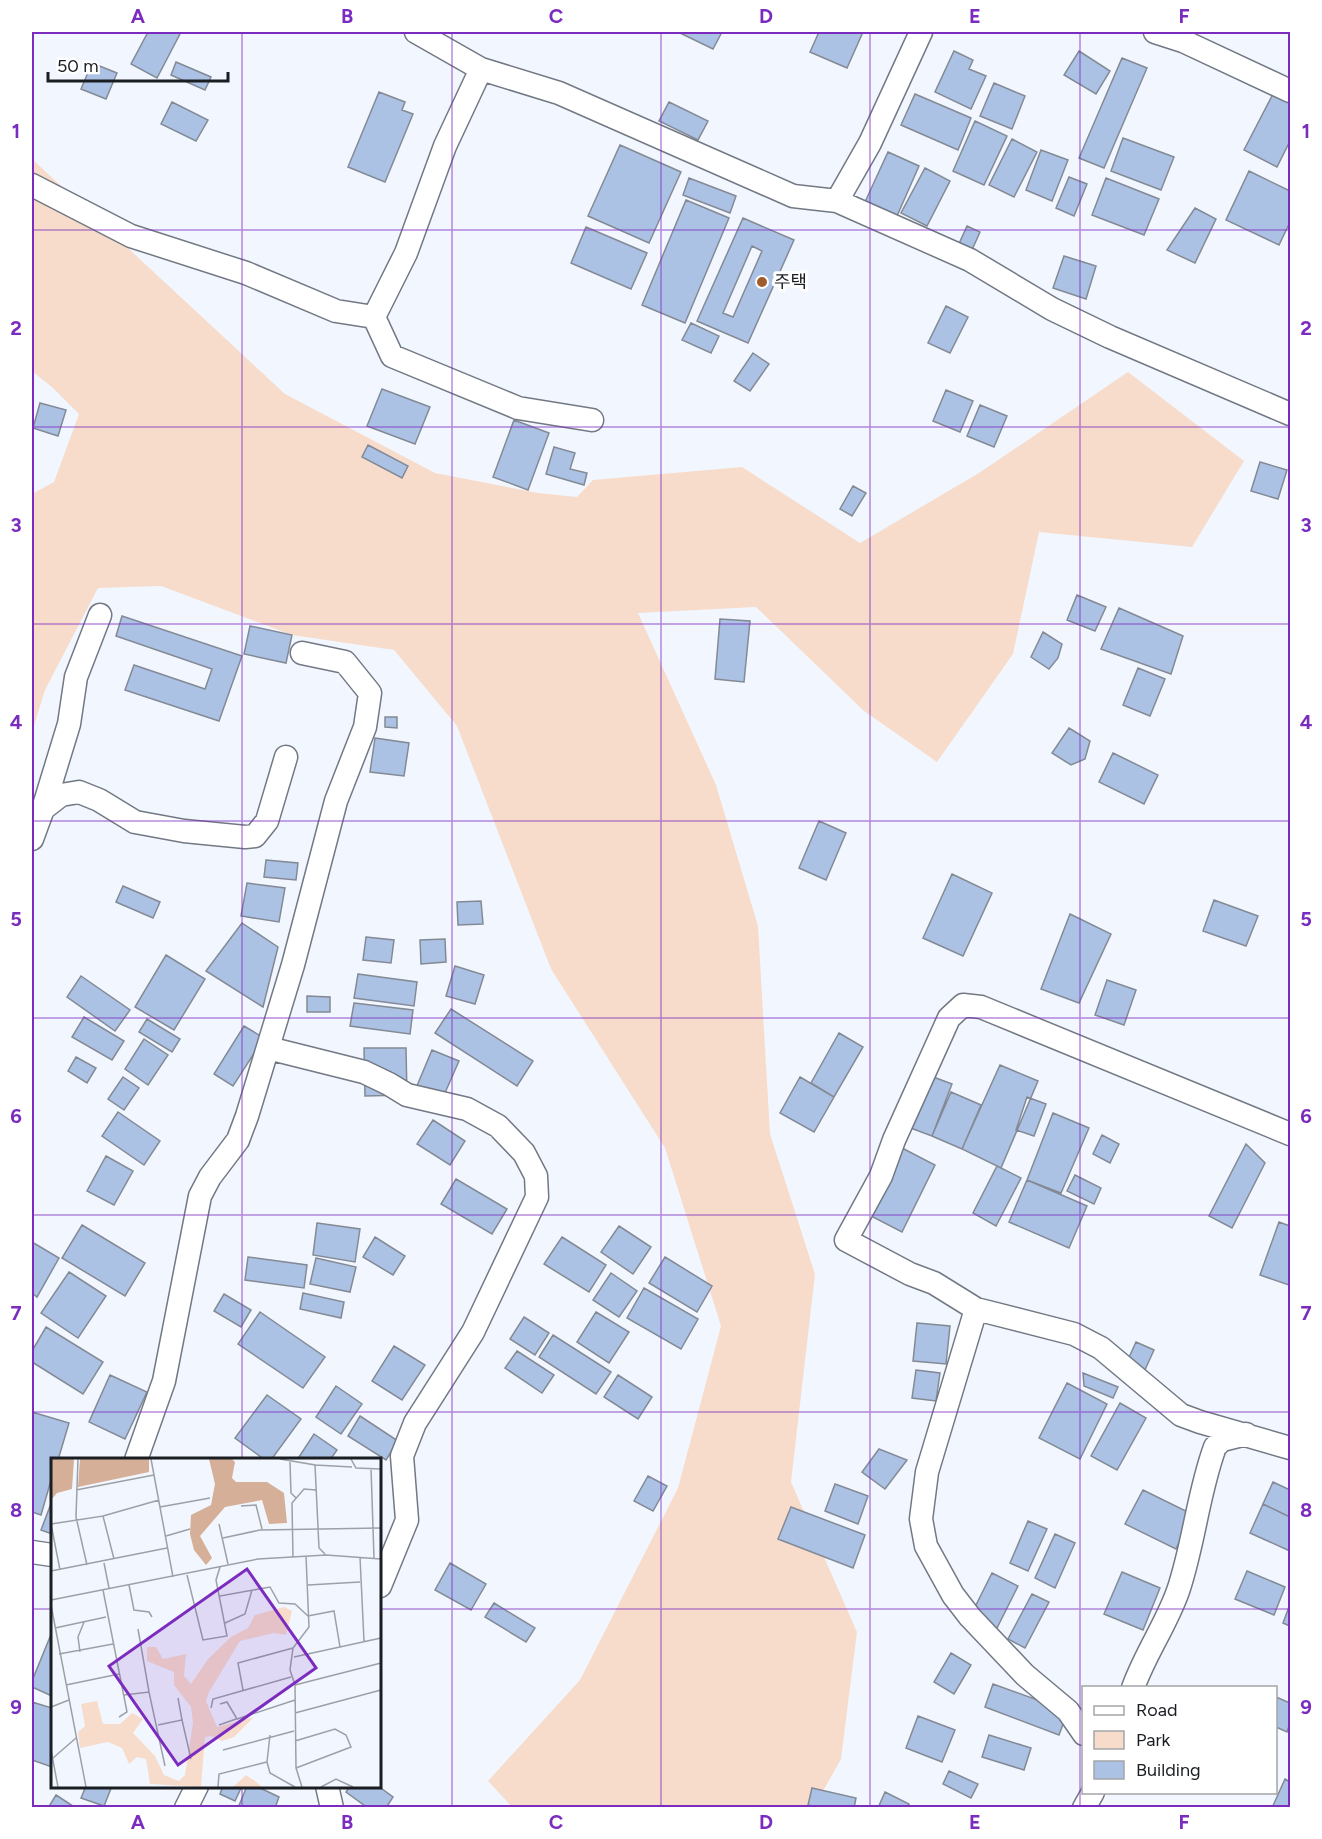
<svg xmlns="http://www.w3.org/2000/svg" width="1322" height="1839" font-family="Figtree,'Noto Sans KR',sans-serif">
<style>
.green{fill:#f7dccb}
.building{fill:#acc2e5;stroke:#838a95;stroke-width:1.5;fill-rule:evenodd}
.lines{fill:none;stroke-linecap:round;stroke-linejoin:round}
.street-casing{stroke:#727984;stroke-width:25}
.street{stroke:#fff;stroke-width:22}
.grid{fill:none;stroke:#7b2cbf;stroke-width:1.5;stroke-opacity:0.55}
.poi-dot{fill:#a05c2c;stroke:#fff;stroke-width:2}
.labels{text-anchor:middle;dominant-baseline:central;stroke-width:6;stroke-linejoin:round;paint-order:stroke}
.poi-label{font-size:18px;fill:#1a1d22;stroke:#fff;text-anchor:start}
.inset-road{fill:none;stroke:#9ca0a7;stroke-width:1.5}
.view{fill:#7b2cbf;fill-opacity:0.15;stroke:#7b2cbf;stroke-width:3}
.inset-edge{fill:none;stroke:#1a1d22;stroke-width:3}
.neatline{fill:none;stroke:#7b2cbf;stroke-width:2}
.grid-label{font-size:20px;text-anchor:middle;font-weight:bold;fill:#7b2cbf}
</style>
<rect width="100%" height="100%" fill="#f2f7ff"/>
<path class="green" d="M32 159 285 394 435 473 538 493 577 497 593 480 742 467 860 543 979 473 1128 372 1244 461 1192 547 1039 532 1013 654 937 762 864 711 756 607 638 613 716 785 758 926 770 1134 815 1274 791 1482 857 1632 841 1759 814 1807H512L488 1781 580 1680 678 1488 721 1326 665 1148 551 969 457 726 394 650 292 635 161 586 98 588 45 690 32 732V494L54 482 79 414 53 388 32 371Z"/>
<path class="building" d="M148 32H181L157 78 131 64Z
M678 32H722L713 49Z
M819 32H863L847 68 810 52Z
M954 51 973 60 969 69 986 76 971 109 935 92Z
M1079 51 1110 71 1096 94 1064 75Z
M1122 58 1147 68 1104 168 1079 158Z
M176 62 211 77 205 90 171 75Z
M92 63 117 73 106 99 81 89Z
M994 83 1025 96 1012 129 980 116Z
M379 92 405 102 402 110 413 114 385 182 348 167Z
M1274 92 1290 101V141L1277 167 1244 150Z
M915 94 971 118 958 150 901 125Z
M172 102 208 120 196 141 161 124Z
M669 102 708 121 698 140 659 121Z
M975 121 1007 136 984 185 953 171Z
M1123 138 1174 157 1161 190 1111 171Z
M1012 139 1037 152 1014 197 989 185Z
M620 145 681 172 649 243 588 216Z
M1041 150 1068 160 1052 201 1026 190Z
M888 152 919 166 897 216 865 202Z
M925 168 950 181 927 226 901 213Z
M1249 171 1290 191V222L1279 245 1226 220Z
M1069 177 1087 184 1074 216 1056 208Z
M689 178 736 196 730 213 683 195Z
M1106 178 1159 199 1144 235 1092 215Z
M686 200 729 218 685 323 642 305Z
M1195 208 1216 219 1195 263 1167 250Z
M743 218 794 240 748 343 697 321ZM752 246 762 251 733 317 723 313Z
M967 226 980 232 971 252 958 246Z
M586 227 647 253 631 289 571 263Z
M1064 256 1096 266 1086 299 1053 288Z
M946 306 968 317 950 353 928 343Z
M691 323 719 336 711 353 682 340Z
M753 353 769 364 750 391 734 381Z
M382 389 430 407 415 444 367 426Z
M946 390 973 401 960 432 933 421Z
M40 403 66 410 58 436 33 428Z
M980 405 1007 416 994 447 967 436Z
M514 420 549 433 528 490 493 477Z
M368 445 408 466 402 478 362 457Z
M554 447 575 453 570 469 587 473 584 485 546 474Z
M1260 462 1287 470 1278 499 1251 491Z
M853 486 866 493 852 516 840 509Z
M1077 595 1106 607 1095 631 1067 620Z
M1119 608 1183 636 1171 674 1101 649Z
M122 616 242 656 219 721 125 690 134 665 205 689 212 669 116 636Z
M720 619 750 621 744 682 715 679Z
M250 626 292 635 286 663 244 654Z
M1043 632 1062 644 1058 658 1049 669 1031 657Z
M1138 668 1165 679 1150 716 1123 705Z
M385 717H397V728L385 727Z
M1069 728 1090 741 1085 759 1071 765 1052 753Z
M375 738 409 743 404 776 370 772Z
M1113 753 1158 775 1144 804 1099 782Z
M819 821 846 833 826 880 799 868Z
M266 860 298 863 296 880 264 877Z
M952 874 992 893 963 956 923 938Z
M247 883 285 888 279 922 241 916Z
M123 886 160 902 153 918 116 902Z
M1214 900 1258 916 1246 946 1203 931Z
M481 901 483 924 458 925 457 902Z
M1070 914 1111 934 1079 1003 1041 989Z
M242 923 278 947 263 1007 206 971Z
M366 937 394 940 391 963 363 960Z
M445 939 446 962 421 964 420 940Z
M166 955 205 979 174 1030 135 1007Z
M455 966 484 975 475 1004 446 996Z
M358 974 417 982 414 1006 354 998Z
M81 976 130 1010 115 1031 67 997Z
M1107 980 1136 990 1124 1025 1095 1015Z
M307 996 330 997V1012H307Z
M354 1003 413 1010 410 1034 350 1026Z
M451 1009 533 1061 517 1086 435 1033Z
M84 1017 124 1041 112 1060 72 1037Z
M147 1019 180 1039 172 1052 139 1032Z
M244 1026 264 1038 233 1086 214 1074Z
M839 1033 863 1047 834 1097 811 1083Z
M144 1039 168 1055 148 1085 125 1069Z
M364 1048H406L407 1095 365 1096Z
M432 1050 459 1061 437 1111 411 1100Z
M76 1057 96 1068 87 1083 68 1071Z
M1000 1065 1038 1081 1001 1168 962 1149Z
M928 1075 952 1084 932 1136 908 1127Z
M123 1077 139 1088 124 1110 108 1099Z
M800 1077 834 1097 814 1132 780 1113Z
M951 1092 981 1105 962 1149 932 1136Z
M1027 1097 1046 1104 1034 1136 1016 1130Z
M118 1112 160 1141 144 1165 102 1136Z
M1053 1113 1089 1128 1061 1193 1027 1180Z
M433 1120 465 1141 450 1165 417 1144Z
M1102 1135 1119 1144 1110 1163 1093 1154Z
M1246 1144 1265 1163 1232 1228 1209 1216Z
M902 1148 935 1165 902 1232 869 1215Z
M106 1156 133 1171 114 1205 87 1191Z
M997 1166 1021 1178 996 1226 973 1213Z
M1075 1175 1101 1188 1094 1204 1067 1191Z
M456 1179 507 1209 492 1234 441 1204Z
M1027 1180 1087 1206 1069 1248 1009 1222Z
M1279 1222 1290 1226 1289 1285 1260 1275Z
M317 1223 360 1229 355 1262 313 1255Z
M82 1225 145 1263 125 1296 62 1258Z
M619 1226 651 1247 633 1274 601 1252Z
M375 1237 405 1256 393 1275 363 1257Z
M562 1237 606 1265 589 1292 544 1264Z
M32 1242 59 1258 37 1297 32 1293Z
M248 1257 307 1265 304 1288 245 1280Z
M665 1257 712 1286 697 1312 649 1283Z
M316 1258 356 1267 350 1292 310 1284Z
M69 1272 106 1296 78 1338 41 1313Z
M611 1273 637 1291 619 1317 593 1300Z
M644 1288 698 1319 681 1349 627 1318Z
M303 1293 344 1302 341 1318 300 1309Z
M224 1294 251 1310 241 1327 214 1311Z
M260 1312 325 1357 303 1388 238 1344Z
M596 1312 629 1332 609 1363 577 1342Z
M524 1317 549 1333 535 1355 510 1339Z
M917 1323 950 1326 946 1364 913 1361Z
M46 1327 103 1362 83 1394 32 1362V1351Z
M553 1335 611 1372 596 1394 539 1357Z
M1136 1342 1154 1350 1144 1372 1126 1364Z
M394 1346 425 1365 402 1400 372 1381Z
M517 1351 554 1375 542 1393 505 1368Z
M916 1370 940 1373 936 1401 912 1398Z
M1083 1373 1118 1387 1113 1398 1084 1386Z
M110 1375 147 1392 125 1439 89 1422Z
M618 1375 652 1397 638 1419 604 1397Z
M1067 1383 1107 1404 1080 1459 1039 1438Z
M336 1386 362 1404 341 1434 316 1417Z
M267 1395 301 1419 271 1460H265L235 1438Z
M1120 1403 1146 1418 1117 1470 1091 1456Z
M32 1412 69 1423 58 1460H52V1477L41 1515 32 1512Z
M360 1416 398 1441 386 1460 348 1436Z
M314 1434 337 1450 330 1460H297Z
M879 1449 907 1460 885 1489 862 1472Z
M648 1476 667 1486 653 1511 634 1501Z
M1273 1482 1290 1490V1517L1263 1504Z
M835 1484 868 1496 858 1524 825 1511Z
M1143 1490 1192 1514 1176 1549 1125 1524Z
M52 1501V1534L41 1530Z
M1263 1504 1290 1517V1551L1250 1533Z
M791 1507 865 1535 853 1568 778 1539Z
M1028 1521 1047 1529 1028 1571 1010 1563Z
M1055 1534 1075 1543 1055 1588 1035 1578Z
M450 1563 486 1584 471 1610 435 1590Z
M1247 1571 1285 1587 1274 1615 1235 1599Z
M1122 1572 1160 1588 1143 1630 1104 1614Z
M992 1573 1018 1586 996 1630 970 1617Z
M1032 1594 1049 1602 1025 1648 1008 1639Z
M494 1603 535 1628 526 1642 485 1617Z
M1290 1604V1626L1283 1623Z
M52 1632V1696L32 1687V1681Z
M951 1653 971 1665 954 1694 934 1682Z
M993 1684 1068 1711 1059 1735 985 1707Z
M1276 1697 1290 1703V1723L1287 1732 1276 1727Z
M32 1702 52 1708V1767L32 1760Z
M918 1716 955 1730 942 1762 906 1748Z
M989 1735 1031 1748 1024 1770 982 1757Z
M949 1771 978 1784 971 1798 943 1784Z
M1285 1779 1290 1782V1808H1272Z
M86 1786H112L104 1806 81 1798Z
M223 1786H242L235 1801 220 1794Z
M247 1786H256L279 1797 275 1808H238Z
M350 1786H378L393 1797 386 1808H368L346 1792Z
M812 1788 856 1798 854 1808H820L808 1805Z
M885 1792 909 1804 907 1808H878Z
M56 1795 76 1808H48Z"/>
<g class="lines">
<g class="street-casing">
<path id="street" d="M416 32 481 69 559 93 793 196 837 201 870 143 921 32
M1155 32 1183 41 1290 91
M481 69 445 146 406 253 374 317 392 356 518 408 592 420
M32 185 131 236 246 273 336 311 374 317
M837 201 970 260 1052 309 1110 337 1290 414
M43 809 69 724 76 677 100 615
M32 839 43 809 61 795 79 792 99 800 135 822 184 831 245 837 255 836 267 821 286 757
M268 1048 364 1072 389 1084 407 1095 467 1109 498 1126 524 1153 536 1176 537 1197 473 1332 415 1423 402 1456 407 1520 380 1586
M1290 1134 981 1007 963 1005 949 1018 894 1140 881 1176 846 1240 910 1274 934 1283 976 1309 1074 1334 1101 1348 1181 1415 1200 1422 1290 1448
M976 1309 927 1472 921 1519 926 1546 953 1595 970 1617 1025 1675 1068 1711 1084 1734
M136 1460 164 1381 200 1196 210 1177 238 1140 247 1116 293 965 336 801 365 727 370 693 345 662 302 653
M32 1552 52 1555
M1133 1688C1145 1654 1166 1625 1178 1591 1194 1544 1198 1493 1215 1447L1222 1440 1246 1434
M327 1786 332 1808
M186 1808 197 1786
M1084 1808 1093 1792"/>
</g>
<use href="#street" class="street"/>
</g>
<path class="grid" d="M242 32V1460M452 32V1808M661 32V1808M870 32V1808M1080 32V1808M32 230H1290M32 427H1290M32 624H1290M32 821H1290M32 1018H1290M32 1215H1290M32 1412H1290M32 1609H52M380 1609H1290M242 1786V1808"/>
<circle class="poi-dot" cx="762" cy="282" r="6"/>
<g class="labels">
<g class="poi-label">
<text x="774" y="282">주택</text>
</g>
</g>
<g transform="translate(51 1458)">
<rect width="330" height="330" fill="#f2f7ff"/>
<path d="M233 149 241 153 235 177 223 175 189 183 158 234 155 243 166 269 203 259 183 279 171 283 160 278 154 279 150 329 99 326 95 301 86 299 78 306 71 290 57 284 29 290 27 274 34 268 30 246 46 243 52 266H69L81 255 92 261 82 275 104 298 113 317 128 323 134 317 142 265 140 249 123 227V214L96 203V189H105L112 201 135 196 133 218 140 226 157 201 180 179 197 170 204 157ZM195 317 204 323 211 329H182Z" fill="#f7dccb"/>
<path d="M0 1H23L21 31 6 35 0 42ZM29 1H98V14L27 29ZM158 1H181L184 4 181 20 185 24H216L233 35 236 65 218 66 211 42 174 49 149 78 161 100 155 107 143 92 139 76 140 57 160 47 164 26Z" fill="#d5af97"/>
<path class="inset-road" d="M27 1 25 59 36 107M100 1 122 119M229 1 264 7 268 90 274 96M300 1 305 10 330 11M239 4 240 35 245 40M264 7 301 9M320 10 323 100M25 32 103 17M190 48 205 47 211 71M109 49 159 40M52 58 108 42M0 66 52 58 63 101M0 66 9 112M168 66 177 106M115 78 139 71M172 80 209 72 330 70M242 99 241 45 253 31 265 32M309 99 313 183M53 105 58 130M0 113 116 90M136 117 152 182 176 178 165 122 169 109M78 127 83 152 98 154 101 159M257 127 309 124M52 132 76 254 68 259M169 138 219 129 228 145 244 146 257 158 283 153 289 189M0 142 207 101 275 97 330 101M0 147 35 329M174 165 194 156 201 132M4 170 55 159M87 171 98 234M29 194 27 179 33 164M8 196 62 186M243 199 330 180M15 227 68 216M244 227 330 205M192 232 187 205 242 190M73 237 98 234 114 308M169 246 176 244 186 261 244 242M0 249 18 242M160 250 162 241 240 219M244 255 330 232M131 262 140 301M107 267 131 262 127 240M168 267 185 261M244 283 284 271 295 277 300 289 245 310M0 292 7 329M172 292 243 273M2 300 25 280M216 304 219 277M167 329 168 316 216 304 219 315 244 329M251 329 245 310 244 227 239 212 242 190 258 169 255 98M270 329 285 321 302 329"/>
<path class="view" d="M196 111 265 210 127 307 58 208Z"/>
<rect width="330" height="330" class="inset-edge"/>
</g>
<rect width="1322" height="1839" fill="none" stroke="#ffffff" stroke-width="66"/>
<rect x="1082" y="1686" width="195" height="108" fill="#ffffff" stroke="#a3a5a7" stroke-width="1.5"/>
<rect x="1094" y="1706" width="30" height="9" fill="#ffffff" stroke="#a3a5a7" stroke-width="1.5"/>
<text x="1136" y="1716" font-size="18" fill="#1a1d22">Road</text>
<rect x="1094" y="1731" width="30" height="18" fill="#f7dccb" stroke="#a3a5a7" stroke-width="1.5"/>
<text x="1136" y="1746" font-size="18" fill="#1a1d22">Park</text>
<rect x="1094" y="1761" width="30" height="18" fill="#acc2e5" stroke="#a3a5a7" stroke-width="1.5"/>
<text x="1136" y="1776" font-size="18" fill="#1a1d22">Building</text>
<path d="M48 72v9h180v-9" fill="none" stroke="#1a1d22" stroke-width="3"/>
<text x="57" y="72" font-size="18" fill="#1a1d22" stroke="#ffffff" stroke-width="4.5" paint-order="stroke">50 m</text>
<rect x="33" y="33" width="1256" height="1773" class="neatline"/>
<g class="grid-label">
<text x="138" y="23">A</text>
<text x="347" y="23">B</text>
<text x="556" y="23">C</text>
<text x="766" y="23">D</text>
<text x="975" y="23">E</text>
<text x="1184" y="23">F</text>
<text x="16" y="138">1</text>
<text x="1306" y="138">1</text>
<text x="16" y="335">2</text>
<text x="1306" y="335">2</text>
<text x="16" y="532">3</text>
<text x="1306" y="532">3</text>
<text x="16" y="729">4</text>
<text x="1306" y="729">4</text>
<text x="16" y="926">5</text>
<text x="1306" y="926">5</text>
<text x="16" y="1123">6</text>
<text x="1306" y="1123">6</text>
<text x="16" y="1320">7</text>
<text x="1306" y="1320">7</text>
<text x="16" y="1517">8</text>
<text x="1306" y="1517">8</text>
<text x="16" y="1714">9</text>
<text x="1306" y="1714">9</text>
<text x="138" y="1829">A</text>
<text x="347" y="1829">B</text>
<text x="556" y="1829">C</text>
<text x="766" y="1829">D</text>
<text x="975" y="1829">E</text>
<text x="1184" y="1829">F</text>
</g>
</svg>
